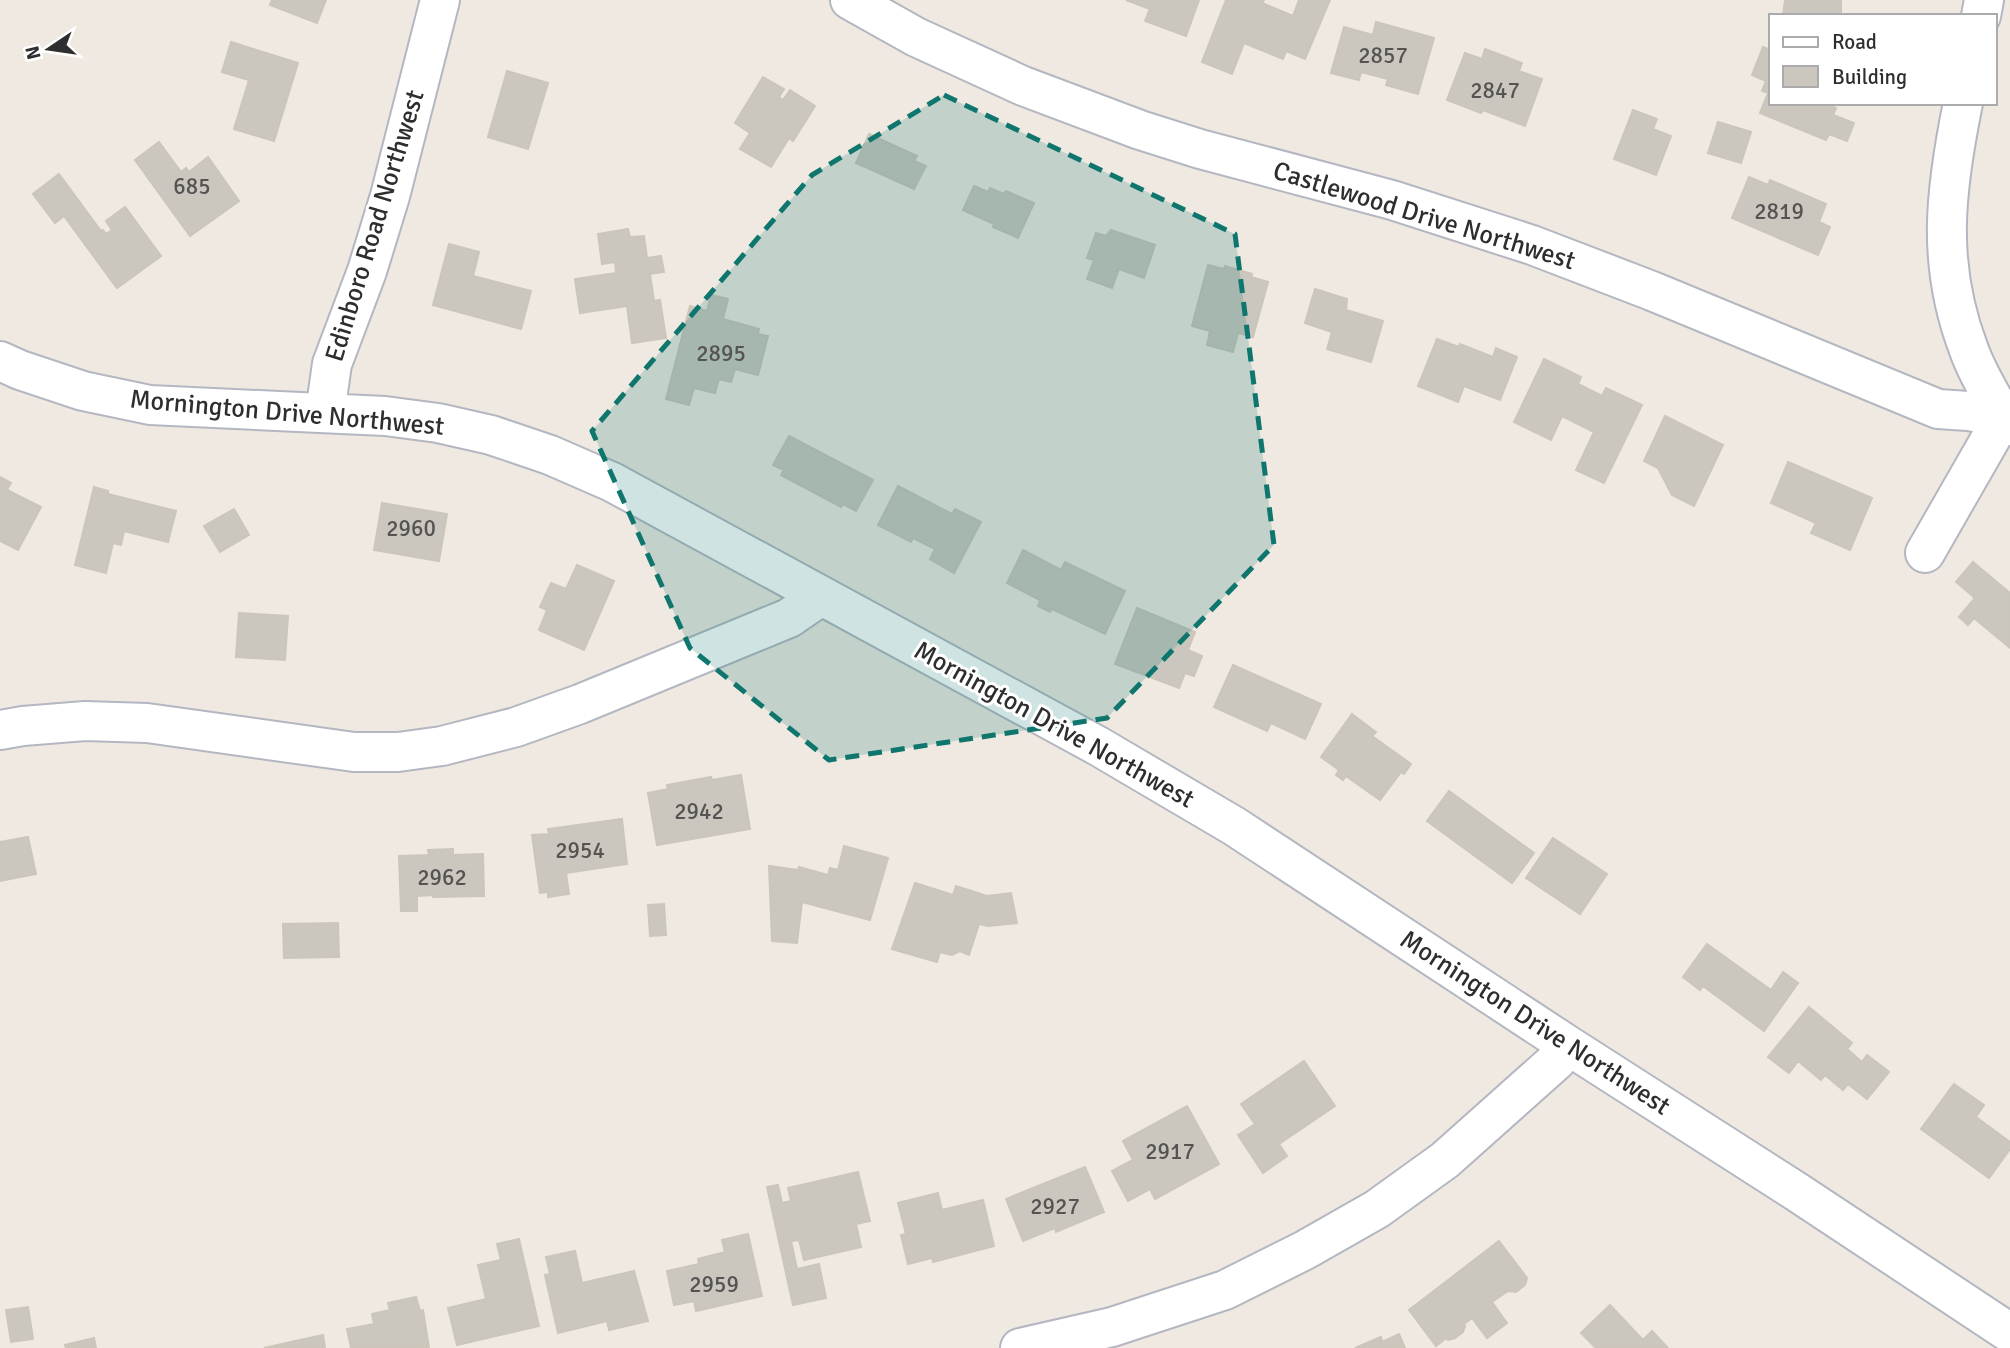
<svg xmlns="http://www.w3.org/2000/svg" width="2010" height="1348" font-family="Signika,sans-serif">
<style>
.building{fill:#cbc7bf;stroke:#cbc5ba;stroke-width:2}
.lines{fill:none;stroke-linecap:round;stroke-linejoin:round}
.minor-casing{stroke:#b4b7c1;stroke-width:42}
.minor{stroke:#fff;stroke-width:38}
.marked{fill:#0f766e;fill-opacity:0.2;stroke:#0f766e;stroke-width:5;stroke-dasharray:14 9;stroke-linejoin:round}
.labels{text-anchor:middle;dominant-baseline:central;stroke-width:6;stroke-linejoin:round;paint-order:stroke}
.number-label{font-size:23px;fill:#555452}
.street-label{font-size:26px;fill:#2e2e2e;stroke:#fff}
</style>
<rect width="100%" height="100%" fill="#efe9e1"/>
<path class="building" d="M272 0H326L317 23 270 5Z
M1126 0H1199L1186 36 1145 21 1150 9Z
M1226 0H1264L1262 3 1293 16 1299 0H1330L1305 59 1286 51 1283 59 1244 43 1232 74 1202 62Z
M1785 0H1841V16H1783Z
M1376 22 1434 38 1418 94 1386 85 1388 79 1361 72 1359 80 1331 73 1344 27 1373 35Z
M231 42 298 63 274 141 234 129 249 80 222 72Z
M1763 47 1770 50V103H1823L1836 108 1833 115 1854 123 1847 141 1829 134 1826 140 1760 113 1768 93 1762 91 1766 81 1752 75Z
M1485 49 1522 63 1519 71 1542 79 1525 126 1483 110 1481 113 1447 100 1465 53 1482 59Z
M507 71 548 83 528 149 488 137Z
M763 77 784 89 779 97 783 100 790 90 815 106 793 141 789 138 771 167 740 149 750 133 735 123Z
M1633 110 1657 119 1653 129 1671 136 1656 175 1614 159Z
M1718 122 1751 132 1741 163 1708 153Z
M869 134 917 156 914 161 926 166 914 189 856 163Z
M159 142 181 172 186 168 189 172 208 157 239 201 190 236 135 160Z
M59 174 101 231 103 230 106 234 112 230 106 221 125 207 161 256 117 288 64 216 55 223 33 194Z
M1749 177 1768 185 1770 180 1826 204 1819 222 1830 227 1818 255 1732 218Z
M974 186 988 192 990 188 1004 194 1006 191 1034 203 1018 238 993 227 994 224 963 210Z
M628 229 630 237 644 236 647 258 661 256 664 272 650 274 654 301 660 300 666 338 632 343 627 306 580 313 575 279 616 273 615 262 602 264 598 234Z
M1111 230 1155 245 1144 278 1119 269 1112 288 1087 279 1094 260 1087 258 1096 233 1106 236Z
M449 244 479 252 473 276 531 291 521 329 433 305Z
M1208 265 1224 269 1225 266 1252 274 1251 277 1268 282 1253 337 1238 333 1233 352 1207 345 1210 331 1192 326Z
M1315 289 1347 299 1346 310 1383 321 1371 362 1327 349 1332 332 1305 323Z
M711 295 728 299 723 319 759 329 758 334 768 336 758 375 735 369 731 382 719 379 715 393 694 388 689 405 666 399 690 306 707 311Z
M1437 339 1459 347 1460 344 1493 357 1496 348 1517 357 1500 400 1464 386 1458 402 1418 386Z
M1544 359 1581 377 1578 384 1602 396 1606 388 1642 405 1604 483 1576 470 1594 432 1562 416 1551 440 1514 422Z
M1665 416 1723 445 1694 506 1672 495 1658 468 1644 461Z
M789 436 873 480 856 511 843 504 841 507 781 475 784 470 773 465Z
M1788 462 1872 498 1850 550 1811 533 1816 523 1771 503Z
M0 477 11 483 7 490 41 507 18 550 0 541Z
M898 486 952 514 955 509 981 522 954 573 930 559 935 549 913 538 911 542 878 525Z
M94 487 108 491V494L176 511 168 542 124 531 121 545 113 543 106 573 75 565Z
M382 503 447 514 439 561 374 550Z
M234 509 249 535 220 552 204 526Z
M1023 550 1061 570 1065 562 1125 591 1105 634 1052 609 1050 612 1038 606 1040 600 1007 583Z
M1973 562 2010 593V648L1974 618 1968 625 1959 617 1975 598 1956 582Z
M577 565 614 581 584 650 539 630 547 610 540 607 551 583 566 589Z
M1137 608 1195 632 1188 650 1202 656 1194 676 1185 673 1179 688 1115 664Z
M239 613 288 616 285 660 236 657Z
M1233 665 1321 704 1305 739 1271 723 1267 731 1214 707Z
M1352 714 1376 732 1372 736 1411 764 1404 774 1401 772 1380 800 1346 776 1343 780 1336 775 1339 770 1321 757Z
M741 775 750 829 657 845 648 793 668 789 667 785 711 777 712 780Z
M1449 791 1534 853 1512 883 1427 821Z
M622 819 627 864 566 873 569 894 548 897V892L540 893 532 835 549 834 548 829Z
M28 837 36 874 0 881V842Z
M1553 838 1607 874 1580 914 1526 878Z
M844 846 888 858 870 920 802 902 797 943 772 941 769 866 798 870 799 867 828 875 830 868 838 870Z
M453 849V855L483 854 484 896 433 897V895L417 896V911H401L399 856 429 855 428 850Z
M915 883 953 895 956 886 987 896 1011 893 1017 923 988 926 979 924 969 955 960 951 952 955 940 952 937 962 892 949Z
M664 904 666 935 650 936 648 905Z
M338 923 339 957 284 958 283 924Z
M1707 944 1771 990 1783 972 1798 983 1764 1031 1703 986 1700 990 1683 977Z
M1809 1007 1852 1043 1847 1049 1862 1062 1867 1055 1889 1072 1867 1099 1848 1084 1843 1090 1825 1075 1821 1080 1798 1061 1789 1073 1768 1057Z
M1304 1061 1335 1106 1279 1144 1287 1156 1263 1173 1238 1135 1255 1124 1241 1104Z
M1954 1084 1984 1105 1976 1117 2010 1142V1149L1989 1178 1921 1129Z
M1187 1106 1219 1164 1155 1199 1150 1189 1128 1201 1112 1171 1133 1160 1123 1141Z
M1085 1167 1104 1212 1056 1232 1055 1228 1023 1241 1006 1199Z
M858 1172 870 1221 856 1224 861 1247 804 1260 799 1240 791 1241 797 1269 819 1264 826 1298 793 1305 767 1187 778 1185 782 1203 791 1201 788 1188Z
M938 1193 942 1210 983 1200 994 1246 933 1262 932 1258 908 1264 901 1235 906 1234 898 1203Z
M748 1234 762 1296 696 1311 694 1301 674 1305 667 1271 699 1264 698 1259 725 1252 722 1240Z
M519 1239 539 1326 457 1345 448 1308 486 1299 478 1265 501 1260 497 1244Z
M1499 1241 1527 1278 1525 1285 1516 1292 1508 1291 1492 1302 1507 1323 1487 1338 1472 1318 1464 1324 1465 1326 1463 1332 1455 1338 1448 1340 1446 1338 1436 1346 1409 1310Z
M575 1251 582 1283 634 1271 648 1321 609 1330 607 1321 558 1333 545 1275 550 1274 546 1257Z
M416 1297 420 1311 423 1310 429 1348H351L347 1329 374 1324 372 1314 390 1310 388 1303Z
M1610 1305 1643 1340 1652 1331 1668 1348H1596L1581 1333Z
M28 1307 33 1339 11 1342 6 1310Z
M1399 1334 1405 1348H1355L1381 1337 1382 1342Z
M323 1335 325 1348H264Z
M94 1338 96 1348H66L65 1345Z"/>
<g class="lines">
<g class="minor-casing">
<path id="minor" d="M850 0 916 37 1023 86 1140 130 1200 149 1392 200 1532 245 1652 291 1938 409 1968 411 2003 417 1925 553
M1981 16 1984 0
M1963 103C1945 191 1936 264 1969 350 1977 373 1991 395 2003 417L2010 426
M0 361 20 370 83 391 150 405 385 416 438 423 491 435 550 455 612 482 1098 746 1234 826 1569 1046 1797 1192 2010 1333
M325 413 332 364 367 271 390 196 440 0
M0 730 23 726 85 721 147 723 354 752H398L442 746 516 727 580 704 789 618 821 596
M1020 1348 1112 1327 1225 1290 1305 1250 1377 1209 1445 1160 1556 1061 1569 1046"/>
</g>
<use href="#minor" class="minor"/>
</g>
<path class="marked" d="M944 95 1235 234 1274 545 1107 718 829 760 690 648 592 431 812 175Z"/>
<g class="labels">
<g class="number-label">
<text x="1383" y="55">2857</text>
<text x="1495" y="90">2847</text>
<text x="192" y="186">685</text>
<text x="1779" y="211">2819</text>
<text x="721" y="353">2895</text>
<text x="411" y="528">2960</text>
<text x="699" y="811">2942</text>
<text x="580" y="850">2954</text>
<text x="442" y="877">2962</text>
<text x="1170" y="1151">2917</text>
<text x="1055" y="1206">2927</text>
<text x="714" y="1284">2959</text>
</g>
<g class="street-label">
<text transform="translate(1424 216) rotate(17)">Castlewood Drive Northwest</text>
<text transform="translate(375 226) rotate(-73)">Edinboro Road Northwest</text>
<text transform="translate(287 413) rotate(5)">Mornington Drive Northwest</text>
<text transform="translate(1054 725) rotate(29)">Mornington Drive Northwest</text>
<text transform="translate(1535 1023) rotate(33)">Mornington Drive Northwest</text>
</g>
</g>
<rect x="1769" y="14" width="228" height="91" fill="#ffffff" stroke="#ababab" stroke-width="2"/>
<rect x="1783" y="37" width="35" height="10" fill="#ffffff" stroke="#ababab" stroke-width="2"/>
<text x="1832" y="49" font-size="21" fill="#2e2e2e">Road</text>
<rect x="1783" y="66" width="35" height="21" fill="#cbc7bf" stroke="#ababab" stroke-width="2"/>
<text x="1832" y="84" font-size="21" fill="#2e2e2e">Building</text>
<g transform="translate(49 49) rotate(257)" stroke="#ffffff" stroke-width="5" paint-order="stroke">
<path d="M0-5L12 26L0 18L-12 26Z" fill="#2e2e2e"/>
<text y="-10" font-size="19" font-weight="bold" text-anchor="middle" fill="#2e2e2e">N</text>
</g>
</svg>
